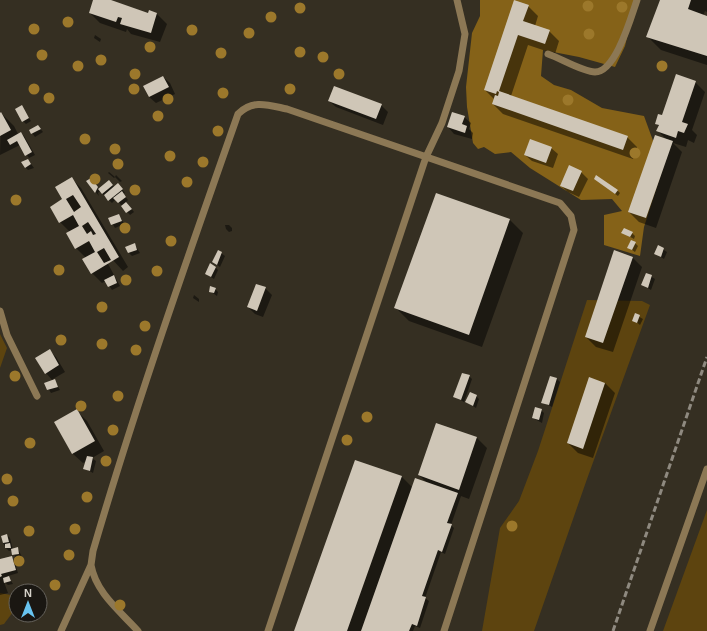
<svg xmlns="http://www.w3.org/2000/svg" width="707" height="631" font-family="Arial,sans-serif">
<style>
.green{fill:#5d440f}
.forest{fill:#856218}
.shadow{fill:#0007}
.building{fill:#cfc6b7;fill-rule:evenodd}
.lines{fill:none;stroke-linecap:round;stroke-linejoin:round}
.lane{stroke:#8c7855;stroke-width:7}
.rail{stroke:#8f8a80;stroke-width:3;stroke-dasharray:6 3;stroke-linecap:butt}
.tree{fill:#9c782b}
</style>
<rect width="100%" height="100%" fill="#352f22"/>
<path class="green" d="M587 300 642 301 650 305 587 479 534 631H482L500 528 519 501 538 451Z
M0 334 7 348 0 368Z
M707 510V631H663Z
M0 593 11 595 15 599 16 608 4 624 0 625Z"/>
<path class="forest" d="M480 0H636L625 46 615 67 579 57 543 50 541 76 554 85 571 90 602 108 644 116 663 168 644 227 640 256 604 245V215L622 211 612 199 581 200 530 168 511 152 495 154 484 147 478 149 473 143 467 107 466 87 472 33 480 16Z"/>
<path class="shadow" d="M94 0H108L149 14V11L157 14 167 24 160 42 131 34 127 29 126 32 100 23 90 13Z
M661 0H707V12L705 11 703 16 707 17V65L661 50 647 36Z
M528 6 538 16 535 26 549 31 559 41 555 54 528 45 511 96 627 137 637 147 633 159 503 114 493 104 494 99 485 90Z
M95 35 101 39 100 42 94 38Z
M163 77 170 83 175 94 156 103 149 97Z
M695 82 705 92 692 130 697 135 694 143 688 140 686 147 673 143 682 152 656 228 639 222 629 212 667 140 658 131 659 126 656 123Z
M329 101 381 105 388 112 383 125 336 107Z
M21 107 31 121 26 124 23 121Z
M1 113 14 126 18 134 21 133 24 136 35 155 29 158 20 145 0 155Z
M464 117 471 123 469 129 473 133 472 139 454 134 448 127Z
M38 126 43 132 35 137 30 130Z
M551 148 558 154 553 168 532 161 525 155Z
M28 160 34 168 28 170 25 167Z
M109 172 115 177 116 175 122 181 120 182 115 177 114 178 108 173Z
M581 172 588 179 579 197 568 192 561 186Z
M71 178 81 188 128 267 123 271 112 259 107 262 120 286 112 290 106 281 102 283 92 273 86 258 76 248 68 234 70 232 60 222 64 200Z
M595 179 617 190 620 193 618 196Z
M87 182H94L99 189 112 184 115 188H121L125 193 123 194 128 200 126 202 134 212 130 215 116 199 112 203 100 191 98 193 99 196Z
M437 194 510 220 523 233 482 347 409 321 396 308Z
M119 215 124 224 115 228 110 219Z
M225 225H229L232 228V231L229 232 226 229Z
M623 233H632L635 236 634 239Z
M635 243 638 246 635 252 628 247Z
M135 245 140 253 132 256 129 253Z
M659 247 667 252 664 259 656 254Z
M218 251 225 256 220 267 213 262Z
M632 257 642 267 613 352 596 347 586 337Z
M215 267 218 270 214 279 206 274Z
M647 274 655 279 651 290 643 285Z
M265 288 272 295 263 317 255 314 248 307Z
M215 289 218 292 217 296 210 291Z
M194 295 199 299V302L193 298Z
M636 315 643 319 640 325 634 320Z
M49 350 56 357 65 372 53 379 60 390 51 393 45 383 53 381 46 373Z
M469 376 472 379 464 402 455 397Z
M557 379 560 382 552 407 543 402Z
M605 383 615 393 593 458 578 453 568 443Z
M476 396 479 399 476 408 467 402Z
M541 410 544 413 542 423 533 418Z
M77 411 87 421 104 451 92 458 96 461 93 473 84 468 86 461 83 463 73 454Z
M437 424 477 438 487 448 469 499 461 496 451 525 454 528 445 554 441 552 425 598 429 601 420 628 415 626 413 631H295L356 461 402 477 413 488 427 483 419 475Z
M7 535 10 538 13 550 18 549 22 557 16 558 12 550 9 551 6 548 3 543Z
M11 557 14 560 18 573 8 576 13 584 8 585 4 582 8 593 0 595V560Z"/>
<path class="building" d="M93 0H111L148 13 149 10 157 13 151 33 120 24 122 18 118 17 116 22 89 13Z
M514 0 529 5 523 21 550 30 545 44 518 35 499 91 628 136 623 150 492 104 495 95 498 96 499 92 497 91 496 94 484 90Z
M660 0H691L688 9 707 16V56L646 37Z
M676 74 696 81 682 122 688 124 684 133 678 131 676 138 656 131 659 125 655 124 658 114 662 115Z
M163 76 169 87 149 97 143 86Z
M334 86 382 104 376 119 328 101Z
M22 105 29 118 22 122 15 109Z
M1 112 11 130 0 136V113Z
M452 112 465 116 462 124 467 126 465 133 447 127Z
M38 125 41 129 31 134 29 130Z
M21 132 32 152 25 156 17 141 10 145 7 140Z
M655 135 673 141 646 218 628 212Z
M530 139 552 147 546 163 524 155Z
M28 159 31 164 25 168 21 162Z
M569 165 582 171 573 191 560 186Z
M596 175 618 190 615 194 594 179Z
M72 177 119 257 91 274 82 259 95 252 89 241 75 249 66 233 79 226 73 215 59 223 50 207 62 199 55 187ZM73 195 81 207 74 212 66 199ZM88 222 96 234 93 235 91 231 87 234 82 226ZM104 248 111 260 104 263 97 252Z
M91 178 98 187 95 193 86 181Z
M109 180 113 185 102 194 98 189Z
M118 183 123 189 108 201 104 195Z
M122 191 126 197 118 203 113 198Z
M436 193 510 219 469 335 394 308Z
M126 202 132 209 126 213 121 206Z
M119 214 122 221 111 225 108 218Z
M624 228 633 232 630 237 621 233Z
M631 240 636 242 632 250 627 248Z
M135 243 137 250 128 253 125 247Z
M658 245 664 248 661 257 654 254Z
M218 250 222 252 217 265 212 262Z
M614 250 633 257 603 343 585 337Z
M210 263 216 267 211 277 205 274Z
M646 273 652 275 648 288 641 285Z
M114 275 117 283 108 287 104 280Z
M256 284 266 287 257 311 247 307Z
M210 286 216 288 214 293 209 292Z
M635 313 640 315 637 323 632 321Z
M50 349 59 365 45 374 35 358Z
M462 373 470 375 461 400 453 397Z
M550 376 557 378 549 405 541 403Z
M589 377 605 383 583 449 567 443Z
M55 379 58 387 47 390 44 383Z
M470 392 477 395 473 406 465 402Z
M535 407 542 409 539 420 532 418Z
M77 409 95 441 72 454 54 422Z
M436 423 477 437 459 490 418 475Z
M87 456 93 457 90 471 83 469Z
M355 460 402 476 347 631H294Z
M415 478 458 493 447 523 452 524 442 552 438 550 422 596 426 597 417 626 412 624 409 631H361Z
M7 534 9 542 3 543 1 536Z
M10 543 11 548H5V544Z
M18 547 19 554 12 555 11 549Z
M12 556 16 570 1 574 2 576 0 577V559Z
M9 576 11 581 4 583 3 578Z"/>
<g class="lines">
<path class="lane" d="M548 54C560 58 583 72 595 72 616 72 631 17 637 0
M0 311 7 335 37 396
M91 565C96 593 120 611 138 631
M61 631 91 565 93 551C136 404 187 259 238 114 253 99 268 105 287 109L560 203 571 216 574 230 444 631
M268 631 426 157 442 123 459 71 465 34 457 0
M650 631 707 469"/>
<path class="rail" d="M613 631 707 357"/>
</g>
<g class="tree">
<circle cx="588" cy="6" r="5.5"/>
<circle cx="622" cy="7" r="5.5"/>
<circle cx="300" cy="8" r="5.5"/>
<circle cx="271" cy="17" r="5.5"/>
<circle cx="68" cy="22" r="5.5"/>
<circle cx="34" cy="29" r="5.5"/>
<circle cx="192" cy="30" r="5.5"/>
<circle cx="249" cy="33" r="5.5"/>
<circle cx="589" cy="34" r="5.5"/>
<circle cx="150" cy="47" r="5.5"/>
<circle cx="300" cy="52" r="5.5"/>
<circle cx="221" cy="53" r="5.5"/>
<circle cx="42" cy="55" r="5.5"/>
<circle cx="323" cy="57" r="5.5"/>
<circle cx="101" cy="60" r="5.5"/>
<circle cx="78" cy="66" r="5.5"/>
<circle cx="662" cy="66" r="5.5"/>
<circle cx="135" cy="74" r="5.5"/>
<circle cx="339" cy="74" r="5.5"/>
<circle cx="34" cy="89" r="5.5"/>
<circle cx="134" cy="89" r="5.5"/>
<circle cx="290" cy="89" r="5.5"/>
<circle cx="223" cy="93" r="5.5"/>
<circle cx="49" cy="98" r="5.5"/>
<circle cx="168" cy="99" r="5.5"/>
<circle cx="568" cy="100" r="5.5"/>
<circle cx="158" cy="116" r="5.5"/>
<circle cx="218" cy="131" r="5.5"/>
<circle cx="85" cy="139" r="5.5"/>
<circle cx="115" cy="149" r="5.5"/>
<circle cx="635" cy="153" r="5.5"/>
<circle cx="170" cy="156" r="5.5"/>
<circle cx="203" cy="162" r="5.5"/>
<circle cx="118" cy="164" r="5.5"/>
<circle cx="95" cy="179" r="5.5"/>
<circle cx="187" cy="182" r="5.5"/>
<circle cx="135" cy="190" r="5.5"/>
<circle cx="16" cy="200" r="5.5"/>
<circle cx="125" cy="228" r="5.5"/>
<circle cx="171" cy="241" r="5.5"/>
<circle cx="59" cy="270" r="5.5"/>
<circle cx="157" cy="271" r="5.5"/>
<circle cx="126" cy="280" r="5.5"/>
<circle cx="102" cy="307" r="5.5"/>
<circle cx="145" cy="326" r="5.5"/>
<circle cx="61" cy="340" r="5.5"/>
<circle cx="102" cy="344" r="5.5"/>
<circle cx="136" cy="350" r="5.5"/>
<circle cx="15" cy="376" r="5.5"/>
<circle cx="118" cy="396" r="5.5"/>
<circle cx="81" cy="406" r="5.5"/>
<circle cx="367" cy="417" r="5.5"/>
<circle cx="113" cy="430" r="5.5"/>
<circle cx="347" cy="440" r="5.5"/>
<circle cx="30" cy="443" r="5.5"/>
<circle cx="106" cy="461" r="5.5"/>
<circle cx="7" cy="479" r="5.5"/>
<circle cx="87" cy="497" r="5.5"/>
<circle cx="13" cy="501" r="5.5"/>
<circle cx="512" cy="526" r="5.5"/>
<circle cx="75" cy="529" r="5.5"/>
<circle cx="29" cy="531" r="5.5"/>
<circle cx="69" cy="555" r="5.5"/>
<circle cx="19" cy="561" r="5.5"/>
<circle cx="55" cy="585" r="5.5"/>
<circle cx="120" cy="605" r="5.5"/>
</g>
<g transform="translate(28 603)"><circle r="19" fill="#1a1712" stroke="#65625c"/>
<path d="M0-3L7 15L0 10L-7 15Z" fill="#68c4f0"/>
<text y="-6" font-size="11" font-weight="bold" text-anchor="middle" fill="#d6d2ca">N</text>
</g>
</svg>
